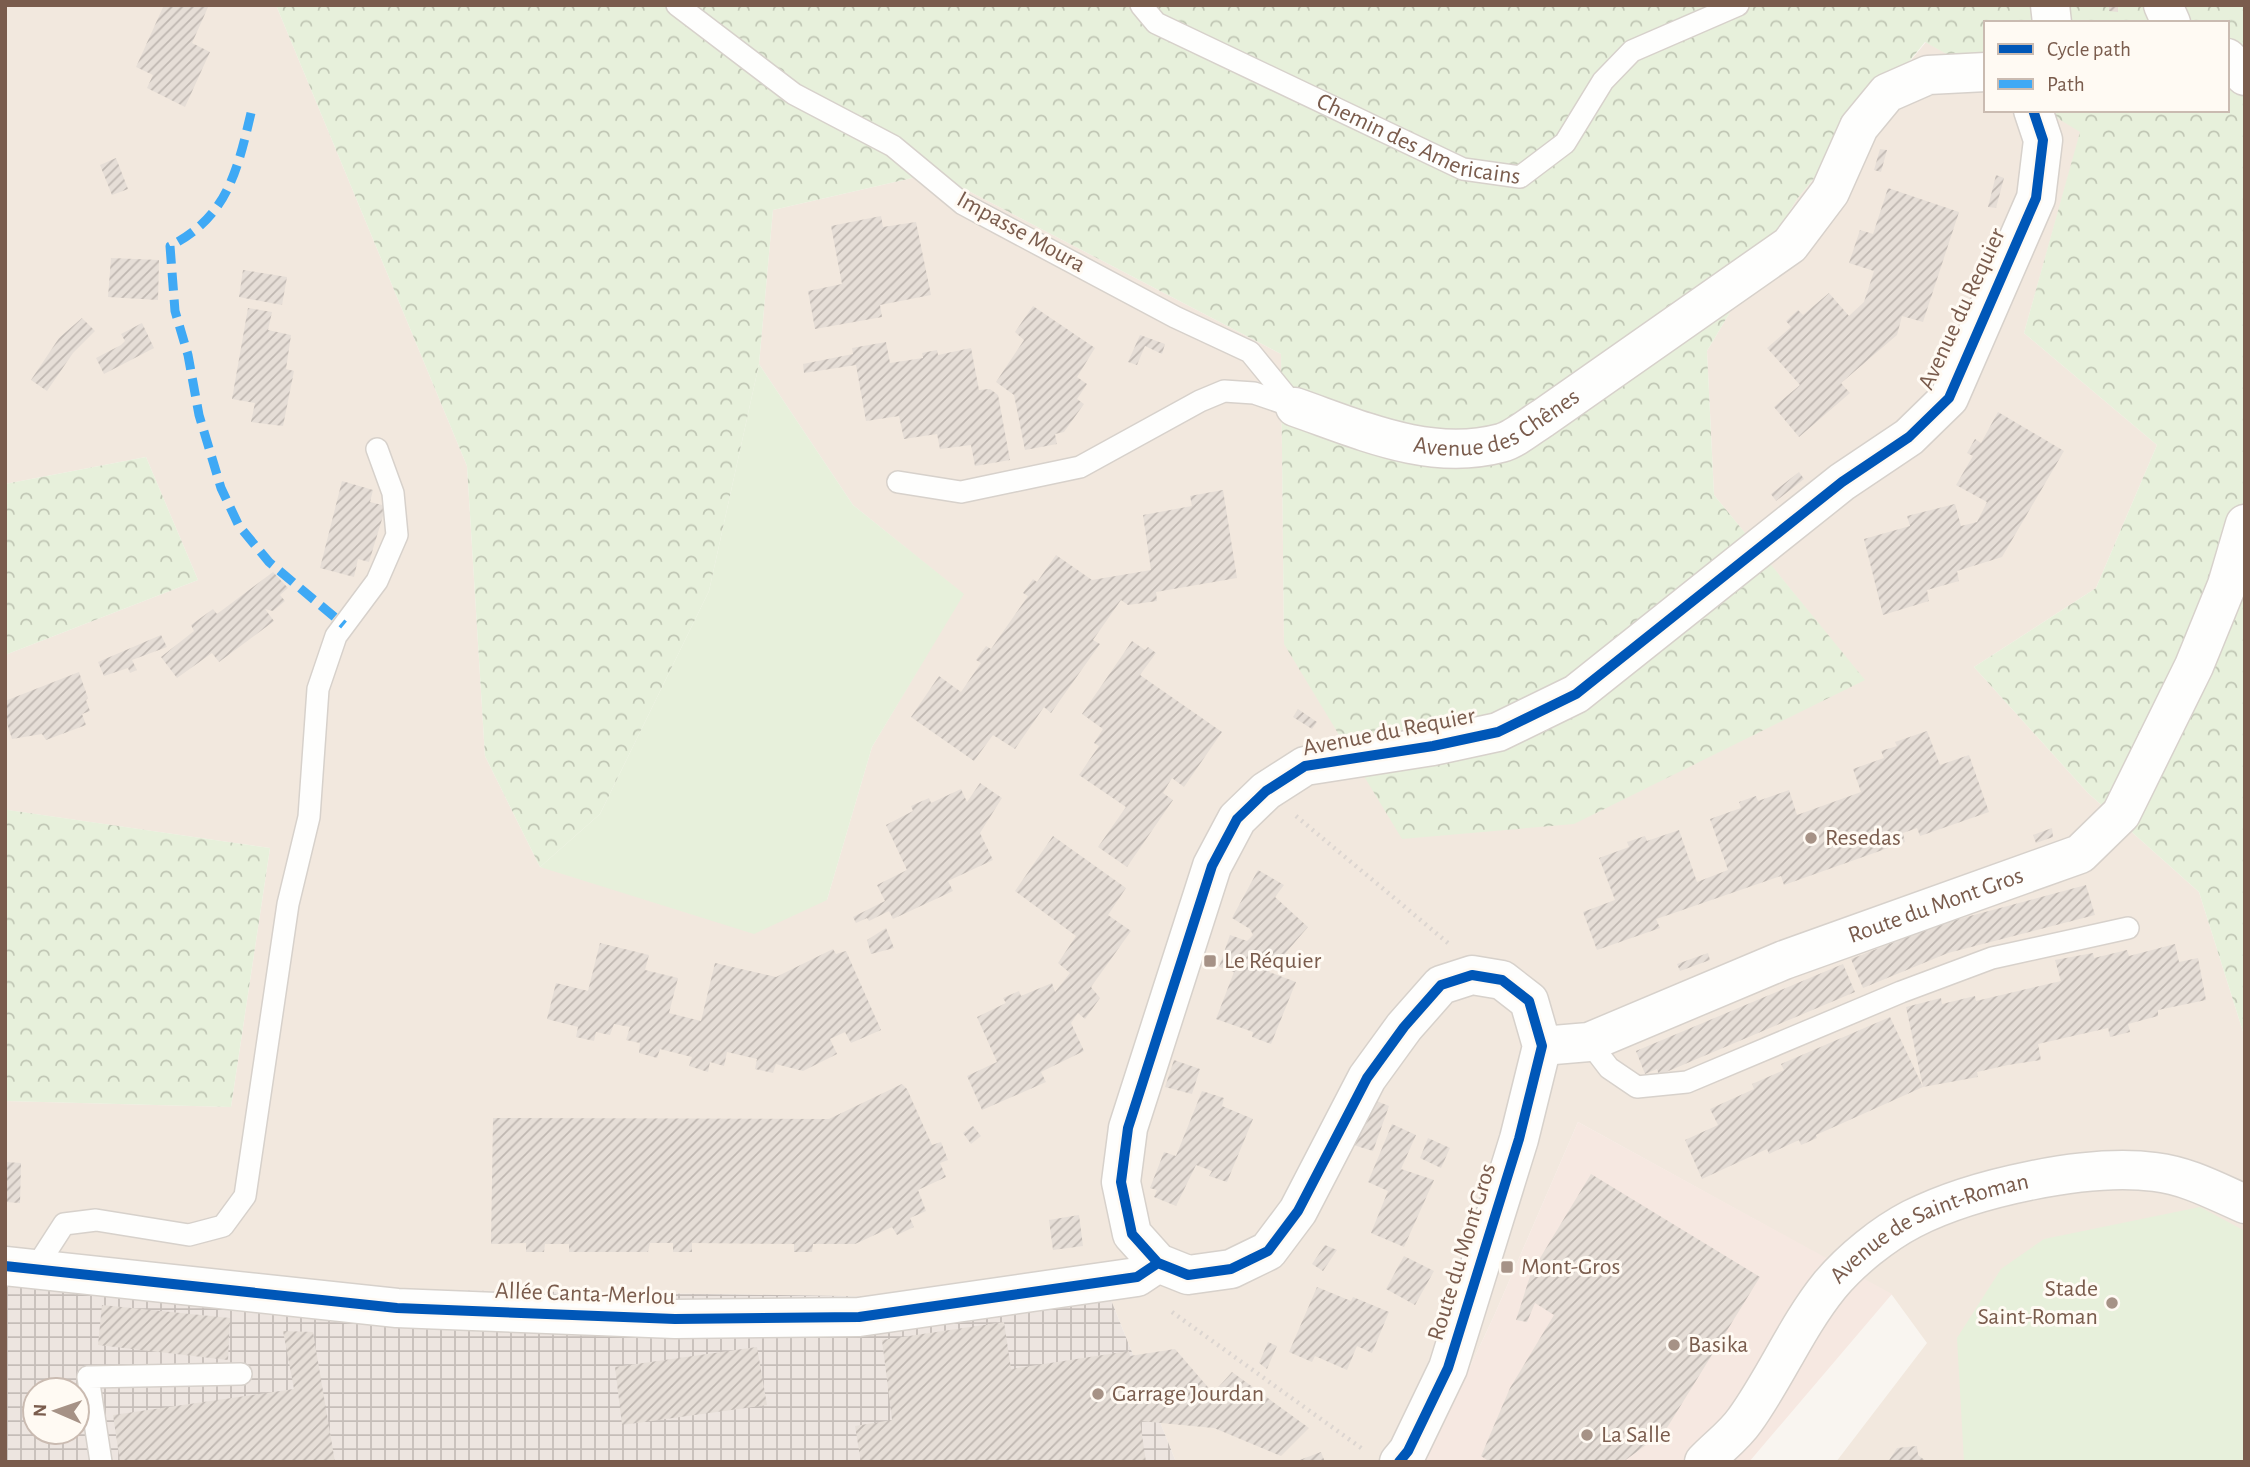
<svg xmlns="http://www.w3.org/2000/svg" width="2250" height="1467" font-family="'Alegreya Sans',sans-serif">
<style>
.residential{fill:#f2e8de}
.commercial{fill:#f6e8e1}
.industrial{fill:url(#industrial-grid);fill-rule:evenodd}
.grass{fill:#e7f0db}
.forest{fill:url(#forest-crowns)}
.building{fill:url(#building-hatch)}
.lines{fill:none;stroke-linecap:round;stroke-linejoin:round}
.service-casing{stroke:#d7d1cb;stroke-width:24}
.minor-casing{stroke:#d7d1cb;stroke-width:41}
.tertiary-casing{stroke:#d7d1cb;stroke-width:41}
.path{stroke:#dcd5d0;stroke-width:4.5;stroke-dasharray:2 5;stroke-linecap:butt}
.service{stroke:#fefefd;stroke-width:21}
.minor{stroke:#fefefd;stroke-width:38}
.tertiary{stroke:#fefefd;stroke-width:38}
.quiet{stroke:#3fa9f5;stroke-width:9;stroke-dasharray:18 9;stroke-linecap:butt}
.cycleway-casing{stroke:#fffaf3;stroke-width:15}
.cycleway{stroke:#0057b8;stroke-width:10}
.poi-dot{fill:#a69286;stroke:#fffaf3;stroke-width:2.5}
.labels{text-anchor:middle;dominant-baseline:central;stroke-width:6;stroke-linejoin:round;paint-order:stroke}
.street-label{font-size:24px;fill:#7a5c4d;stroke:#fffaf3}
.poi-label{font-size:24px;fill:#7a5c4d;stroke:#fffaf3;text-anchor:start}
</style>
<defs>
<pattern id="industrial-grid" width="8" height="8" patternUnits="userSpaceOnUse" patternTransform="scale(1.75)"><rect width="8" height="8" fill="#ede5e0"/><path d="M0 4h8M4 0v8" fill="none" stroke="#c5bdb8"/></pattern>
<pattern id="forest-crowns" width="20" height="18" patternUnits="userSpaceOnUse" patternTransform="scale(1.75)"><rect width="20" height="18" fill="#e7f0db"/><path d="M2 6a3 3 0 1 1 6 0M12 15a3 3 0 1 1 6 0" fill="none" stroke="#c0c6b4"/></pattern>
<pattern id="building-hatch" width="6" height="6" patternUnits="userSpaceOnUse" patternTransform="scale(1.75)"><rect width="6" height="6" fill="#e6ded7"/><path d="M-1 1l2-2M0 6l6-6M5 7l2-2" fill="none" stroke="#bfb7b1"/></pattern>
</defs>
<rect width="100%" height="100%" fill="#f9f5f0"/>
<path class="residential" d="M5 5H276L467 466 485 756 540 867 827 900 872 747 963 594 853 505 759 364 773 210 934 173 1281 354 1284 644 1864 680 1714 495 1707 351 1797 199 1926 42 1986 76V110H2044L2081 131 2024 333 2157 445 2096 588 1974 667 2088 793 2199 892 2245 1038V1462H1836L1927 1343 1892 1295 1578 1122 1494 1316 1425 1462H1176L1111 1300 366 1289 5 1268V1101L231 1107 270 848 7 810 5 804V655L198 580 146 457 5 484Z"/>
<path class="commercial" d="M1578 1122 1892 1294 1749 1462H1425L1494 1316Z"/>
<path class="industrial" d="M5 1268 366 1289 1111 1300 1176 1462H5ZM35 1390H77V1432H35Z"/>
<path class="grass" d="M759 364 853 505 964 594 872 747 827 900 754 934 540 867 600 814 709 591Z
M2200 1207 2245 1231V1462H1964L1957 1338 2001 1269 2044 1239Z"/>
<path class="forest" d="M276 5H2245V1038L2199 892 2088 793 1974 667 2096 588 2157 445 2024 333 2080 132 2044 110H2227V23H1986V76L1925 42 1797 199 1707 351 1714 495 1865 680 1574 824 1402 839 1284 644 1281 354 934 173 773 210 759 364 709 591 600 814 540 867 485 756 467 466Z
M146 457 198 580 5 655V484Z
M5 804 8 810 270 848 231 1107 5 1101Z"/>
<path class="building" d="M164 5H209L192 43 210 52 185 107 147 88 153 75 136 67Z
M2109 5H2118V12L2109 11Z
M1880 149 1887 150 1881 172 1874 170Z
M116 158 128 189 112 195 100 165Z
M1996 175 2004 178 1996 208 1988 207Z
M1888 188 1959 212 1923 322 1902 316 1897 335 1841 383 1850 393 1799 437 1774 407 1800 385 1767 348 1791 327 1786 321 1798 310 1803 315 1829 293 1849 316 1864 302 1874 271 1849 263 1860 230 1873 234Z
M881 216 883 227 916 222 931 295 880 305 882 317 815 329 808 291 842 284 831 226Z
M111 258 159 260 158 300 108 297Z
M243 270 287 277 282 305 239 297Z
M1033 306 1095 348 1077 377 1087 384 1077 399 1084 404 1064 432 1055 434 1057 444 1025 450 1014 395 996 382 1024 340 1015 332Z
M248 308 272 312 268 330 291 335 286 369 294 371 283 426 251 422 255 403 232 399Z
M82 318 95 331 73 353 47 391 31 380 59 338Z
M142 323 154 348 104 374 96 358 121 345 125 341 121 334Z
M1140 335 1165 344 1162 354 1145 346 1137 365 1128 362Z
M886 342 890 363 923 358 922 353 937 350 938 355 971 348 979 390 990 389 998 395 1010 460 975 466 971 445 940 449 937 434 904 439 899 416 866 421 856 365 804 373 803 364 853 354 852 348Z
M1998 412 2064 451 2002 557 1957 571 1959 581 1927 590 1929 601 1883 615 1864 539 1910 526 1907 516 1955 504 1961 526 1977 522 1987 502 1956 485 1973 456 1967 453 1975 439 1981 443Z
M1799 472 1804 479 1776 501 1771 494Z
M342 481 373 490 370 502 386 506 369 562 358 559 354 577 320 568Z
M1223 490 1237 578 1156 592 1157 601 1128 605 1121 600 1093 640 1100 644 1051 713 1044 707 1015 749 993 735 974 761 911 717 939 676 961 692 981 663 976 660 986 646 991 649 1028 596 1023 593 1033 579 1037 582 1056 555 1092 580 1151 570 1143 515 1192 506 1190 496Z
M273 572 288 588 280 595 285 601 273 611 265 609 274 621 219 662 212 653 177 678 161 657 194 631 191 625 213 609 217 614Z
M161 635 167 647 132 660 137 670 130 673 128 668 104 676 98 662Z
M1132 641 1145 650 1148 647 1156 653 1140 675 1222 732 1184 787 1172 778 1163 793 1173 800 1127 867 1098 847 1126 807 1079 775 1099 746 1094 743 1103 729 1082 714Z
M79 672 88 698 86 700 90 711 82 714 86 725 46 740 42 734 12 739 5 717V701Z
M1298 709 1317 722 1312 729 1293 717Z
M1927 731 1940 765 1969 755 1989 812 1920 836 1917 828 1903 833 1905 842 1784 885 1781 876 1671 914 1656 919 1660 928 1597 950 1583 912 1615 900 1599 858 1629 847 1627 842 1645 836 1647 841 1679 830 1697 882 1728 870 1710 819 1741 808 1739 802 1756 796 1758 801 1789 790 1797 815 1861 792 1853 769 1884 758 1881 751 1897 746 1895 742Z
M980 783 1002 798 980 833 993 860 948 881 953 891 893 919 889 911 869 921 867 918 856 923 853 917 885 901 877 885 907 870 886 825 913 811 911 806 929 798 931 803 961 789 967 802Z
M2052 828 2053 837 2036 843 2033 835Z
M1053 836 1126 888 1108 915 1131 931 1091 987 1100 998 1085 1019 1078 1013 1071 1023 1084 1051 1041 1072 1046 1082 982 1110 967 1076 997 1062 977 1017 1006 1003 1003 998 1019 991 1021 996 1052 983 1055 992 1070 973 1058 963 1076 936 1015 891Z
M1258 870 1284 885 1275 897 1308 927 1269 972 1296 982 1271 1044 1252 1037 1253 1032 1216 1019 1234 972 1219 967 1230 935 1247 941 1253 935 1250 929 1232 918Z
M2086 885 2095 915 1948 953 1863 988 1851 959 1940 924Z
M886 928 894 948 871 954 867 940Z
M600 943 649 955 645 970 678 978 669 1013 701 1021 715 963 776 977 833 949 836 954 846 951 881 1030 851 1043 845 1032 830 1039 837 1054 803 1071 776 1064 773 1073 755 1069 757 1059 727 1052 724 1066 710 1062 708 1072 689 1066 692 1057 660 1049 657 1058 639 1053 640 1043 626 1040 630 1027 614 1024 610 1035 596 1032 594 1041 576 1037 578 1027 547 1019 556 983 588 991Z
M2175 944 2179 962 2198 958 2206 1000 2158 1010V1016L2128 1024 2130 1032 2110 1037 2108 1028 2038 1044 2041 1060 2008 1065 1977 1072 1978 1077 1923 1087 1906 1007 1941 998 1942 1004 1975 996 1976 1001 2061 981 2055 960 2093 953 2094 958 2127 950 2129 956Z
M1708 953 1710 960 1680 971 1677 964Z
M1843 964 1855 992 1659 1075 1657 1069 1645 1074 1636 1051Z
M1890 1017 1923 1087 1816 1135 1817 1138 1801 1145 1799 1140 1769 1154 1767 1149 1702 1179 1685 1140 1718 1125 1710 1109 1754 1089 1752 1084 1784 1070 1781 1064Z
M1174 1060 1200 1069 1192 1094 1165 1087Z
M902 1084 907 1089 932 1145 941 1142 948 1160 940 1163 946 1177 918 1190 926 1211 910 1218 914 1227 897 1235 892 1227 855 1244H813L812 1252H794V1244L692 1243V1252H673V1243H650L648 1252H569V1244H545L544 1252H526V1243L491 1244 493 1118 829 1119Z
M1202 1091 1224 1098 1222 1106 1253 1119 1227 1182 1209 1176 1212 1171 1196 1165 1176 1206 1154 1197 1157 1190 1150 1188 1164 1152 1176 1156Z
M1374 1100 1389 1106 1373 1151 1350 1144Z
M1392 1124 1416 1135 1401 1169 1434 1180 1404 1247 1371 1233 1388 1191 1368 1182Z
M973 1126 981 1136 971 1144 963 1133Z
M1428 1138 1450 1148 1441 1168 1420 1158Z
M5 1162 21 1163 20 1203 5 1202Z
M1591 1174 1760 1277 1665 1431 1623 1462H1490L1481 1456 1510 1388 1554 1315 1535 1303 1527 1322 1516 1320 1531 1273Z
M1079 1215 1083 1246 1053 1250 1049 1220Z
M1325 1245 1337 1250 1323 1271 1312 1264Z
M1404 1256 1434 1271 1415 1305 1386 1289Z
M1317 1287 1351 1301 1353 1297 1389 1312 1372 1353 1357 1346 1347 1370 1315 1356 1312 1362 1289 1352Z
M102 1305 230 1318 228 1360 98 1345Z
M1004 1322 1011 1369 1129 1351 1130 1356 1175 1349 1213 1393 1232 1372 1309 1428 1281 1456 1214 1428 1140 1421 1146 1462H861L855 1426 892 1420 882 1340Z
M283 1331 313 1332 335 1462H120L113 1415 294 1389Z
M1268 1342 1277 1346 1267 1369 1259 1363Z
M757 1347 767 1405 622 1425 615 1367Z
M1917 1446 1918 1455 1927 1462H1888L1897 1448Z
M1321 1452 1325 1462H1297V1461Z"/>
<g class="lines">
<g class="service-casing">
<g id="service">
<path d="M677 5 794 94 893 146 963 204 1175 317 1250 352 1295 407"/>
<path id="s1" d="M1141 5 1156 23 1463 169 1520 177 1565 143 1603 81 1632 51 1738 5"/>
<path d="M898 482 961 492 1080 467 1200 401 1224 391 1254 393 1295 407"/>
<path d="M1589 1042 1609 1068 1637 1087 1687 1082 1901 992 1992 958 2128 928"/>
<path d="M35 1269 64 1224 96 1220 189 1235 223 1226 245 1196 288 904 309 817 318 689 336 636 377 581 397 535 393 493 377 449"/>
<path d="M101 1462 88 1377 241 1374"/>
</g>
</g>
<g class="minor-casing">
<g id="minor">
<path d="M2050 5 2052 23"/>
<path d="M2163 5 2171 23"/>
<path d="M2227 58 2245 76"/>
<path id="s2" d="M1295 407C1361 430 1430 462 1501 443 1515 439 1530 426 1543 418L1790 245 1830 192 1859 127 1887 93 1928 75 1986 72"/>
<path id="s3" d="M1542 1046 1589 1042 1784 960 2080 854 2121 814 2194 666 2227 585 2245 524"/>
<path d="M5 1266 397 1308 675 1319 859 1317 1137 1277 1158 1263"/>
<path d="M1399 1462 1408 1451 1448 1368 1519 1139 1542 1046 1529 1001 1502 980 1472 975 1441 985 1404 1027 1367 1078 1298 1211 1268 1251 1231 1269 1188 1275 1158 1263 1132 1234 1121 1182 1128 1128 1212 866 1237 819 1266 791 1305 766 1433 746 1498 732 1576 694 1842 482 1909 437 1949 398 2036 198 2043 140 2033 110"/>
</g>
</g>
<g class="tertiary-casing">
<g id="tertiary">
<path id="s4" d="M1704 1462C1717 1448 1734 1436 1745 1420 1776 1377 1796 1327 1830 1285 1851 1260 1883 1234 1912 1219 1973 1188 2087 1163 2155 1172 2188 1176 2215 1191 2245 1204"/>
</g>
</g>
<path class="path" d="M1296 816 1448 943
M1172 1312 1364 1450"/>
<use href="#service" class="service"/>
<use href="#minor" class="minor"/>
<use href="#tertiary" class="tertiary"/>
<path class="quiet" d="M251 113C237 172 227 217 170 246L175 311 188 355 199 415 221 488 239 526 269 562 344 625"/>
<g class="cycleway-casing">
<path id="cycleway" d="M5 1266 397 1308 675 1319 859 1317 1137 1277 1158 1263
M1399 1462 1408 1451 1448 1368 1519 1139 1542 1046 1529 1001 1502 980 1472 975 1441 985 1404 1027 1367 1078 1298 1211 1268 1251 1231 1269 1188 1275 1158 1263 1132 1234 1121 1182 1128 1128 1212 866 1237 819 1266 791 1305 766 1433 746 1498 732 1576 694 1842 482 1909 437 1949 398 2036 198 2043 140 2033 110"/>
</g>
<use href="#cycleway" class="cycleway"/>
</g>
<g class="poi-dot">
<circle cx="1811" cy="838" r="7"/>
<rect x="1203" y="954" width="14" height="14" rx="3.5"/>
<rect x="1500" y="1260" width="14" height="14" rx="3.5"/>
<circle cx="2112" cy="1303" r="7"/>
<circle cx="1674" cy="1345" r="7"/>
<circle cx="1098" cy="1394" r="7"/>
<circle cx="1587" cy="1435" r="7"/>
</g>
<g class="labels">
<g class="street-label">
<text stroke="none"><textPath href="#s1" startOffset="312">Chemin des Americains</textPath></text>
<text transform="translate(1021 232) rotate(29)">Impasse Moura</text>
<text transform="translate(1962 309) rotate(-65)">Avenue du Requier</text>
<text stroke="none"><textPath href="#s2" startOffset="214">Avenue des Chênes</textPath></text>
<text transform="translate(1389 732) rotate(-11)">Avenue du Requier</text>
<text stroke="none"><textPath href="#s3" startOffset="420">Route du Mont Gros</textPath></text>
<text stroke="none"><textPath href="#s4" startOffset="336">Avenue de Saint-Roman</textPath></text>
<text transform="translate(1462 1252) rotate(-73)">Route du Mont Gros</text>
<text transform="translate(585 1294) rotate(2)">Allée Canta-Merlou</text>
</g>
<g class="poi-label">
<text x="1825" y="838">Resedas</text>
<text x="1224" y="961">Le Réquier</text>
<text x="1521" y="1267">Mont-Gros</text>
<text x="2098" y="1289" text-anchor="end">Stade<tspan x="2098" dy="28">Saint-Roman</tspan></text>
<text x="1688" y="1345">Basika</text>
<text x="1112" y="1394">Garrage Jourdan</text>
<text x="1601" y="1435">La Salle</text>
</g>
</g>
<rect width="2250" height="1467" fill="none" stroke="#7a5c4d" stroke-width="14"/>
<rect x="1984" y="21" width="245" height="91" fill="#fffaf3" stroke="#cabbb1" stroke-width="2"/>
<rect x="1998" y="44" width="35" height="10" fill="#0057b8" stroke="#cabbb1" stroke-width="2"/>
<text x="2047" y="56" font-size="21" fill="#7a5c4d">Cycle path</text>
<rect x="1998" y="79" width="35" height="10" fill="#3fa9f5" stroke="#cabbb1" stroke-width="2"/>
<text x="2047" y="91" font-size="21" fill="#7a5c4d">Path</text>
<g transform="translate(56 1411) rotate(272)"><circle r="33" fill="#fffaf3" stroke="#cabbb1" stroke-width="2"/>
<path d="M0-5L12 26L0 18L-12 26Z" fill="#a69286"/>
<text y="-10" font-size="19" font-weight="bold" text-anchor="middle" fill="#7a5c4d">N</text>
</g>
</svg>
